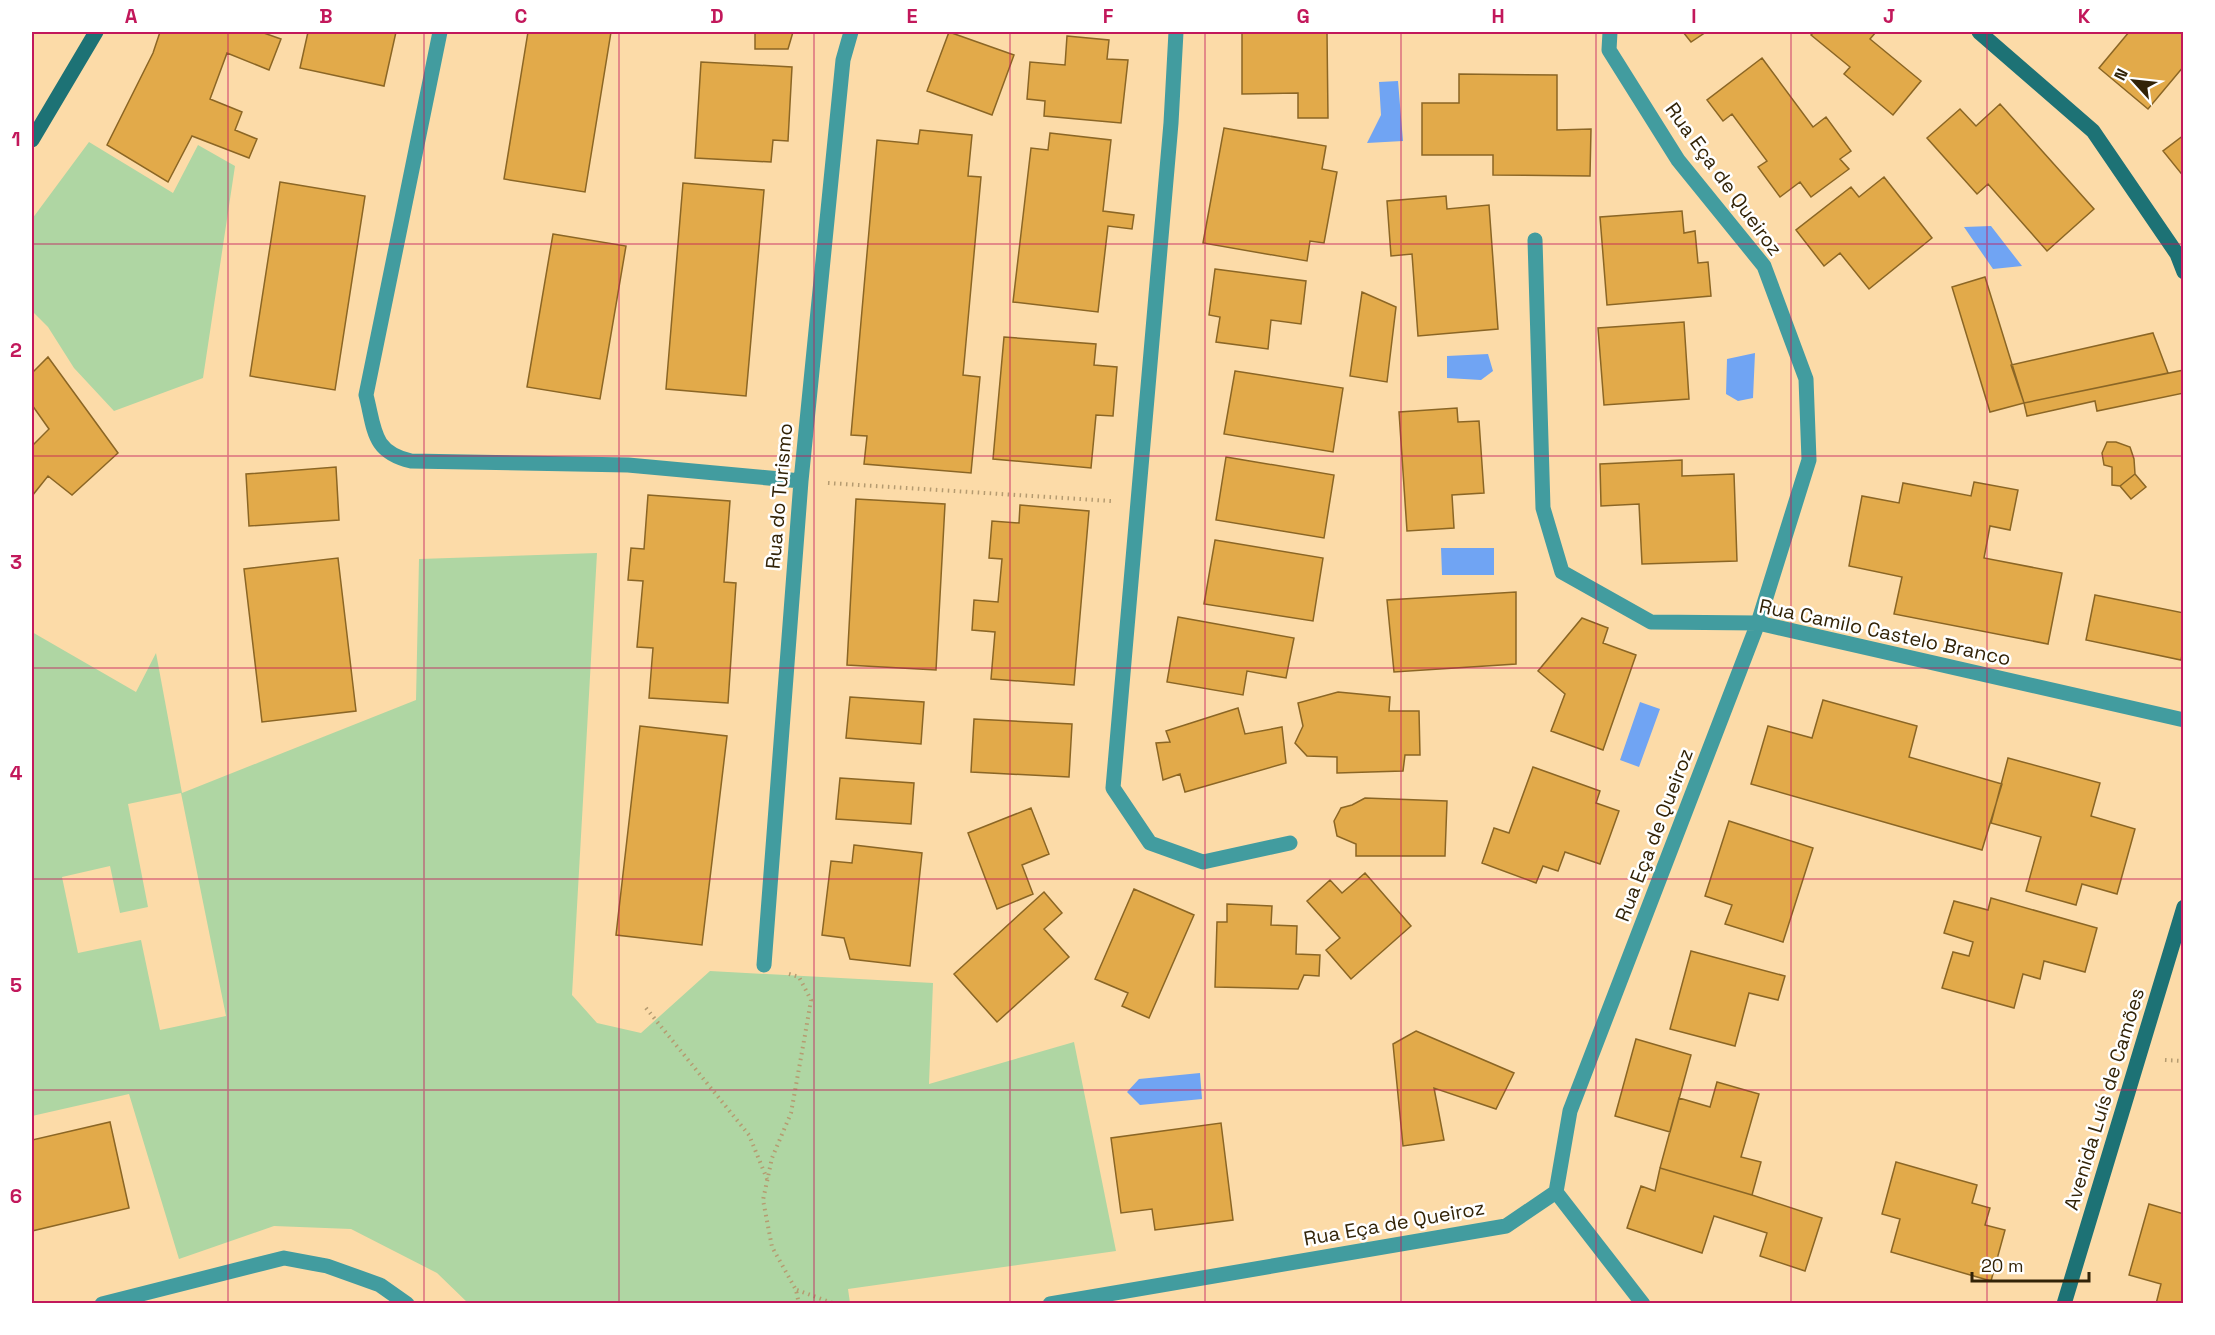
<svg xmlns="http://www.w3.org/2000/svg" width="2215" height="1335" font-family="'Space Grotesk',sans-serif">
<style>
.green{fill:#afd6a3;fill-rule:evenodd}
.water{fill:#70a4f3}
.building{fill:#e2aa4a;stroke:#8b6625;stroke-width:1.5}
.lines{fill:none;stroke-linecap:round;stroke-linejoin:round}
.path{stroke:#b59b70;stroke-width:4;stroke-dasharray:1.5 4.5;stroke-linecap:butt}
.street{stroke:#429c9f;stroke-width:15}
.secondary{stroke:#1d7275;stroke-width:15}
.grid{fill:none;stroke:#c2185b;stroke-width:1.5;stroke-opacity:0.55}
.labels{text-anchor:middle;dominant-baseline:central;stroke-width:5;stroke-linejoin:round;paint-order:stroke}
.street-label{font-size:20px;fill:#322307;stroke:#fff}
.neatline{fill:none;stroke:#c2185b;stroke-width:2}
.grid-label{font-size:20px;text-anchor:middle;font-weight:bold;fill:#c2185b}
</style>
<rect width="100%" height="100%" fill="#fcdba8"/>
<path class="green" d="M89 142 173 193 198 145 235 166 203 378 114 411 74 368 48 327 32 311V219Z
M597 553 572 995 597 1023 641 1033 710 971 933 983 929 1084 1074 1042 1116 1251 848 1289 850 1303H468L437 1273 351 1229 274 1226 179 1259 129 1094 32 1116V632L136 692 156 653 182 793 416 700 419 559ZM181 793 226 1016 160 1030 141 940 78 953 62 877 110 866 120 913 148 907 128 804Z"/>
<path class="water" d="M1398 81 1403 141 1367 143 1381 115 1379 82Z
M1991 226 2022 266 1993 269 1964 227Z
M1755 353 1753 398 1738 401 1726 394 1727 359Z
M1488 354 1493 371 1481 380 1447 378V356Z
M1441 548H1494V575H1442Z
M1640 702 1660 709 1639 767 1620 760Z
M1200 1073 1202 1099 1140 1105 1127 1092 1139 1079Z"/>
<path class="building" d="M160 32H261L281 39 269 70 227 53 210 99 242 112 235 130 257 139 249 158 192 136 168 182 107 145 153 53Z
M308 32H396L384 86 300 68Z
M528 32H611L585 192 504 179Z
M755 32H793L788 49H755Z
M949 32 1014 55 992 115 927 91Z
M1242 32H1327L1328 118H1298V93L1242 94Z
M1683 32H1706L1691 42Z
M1814 32H1876L1870 39 1921 81 1893 115 1844 74 1850 67 1811 35Z
M2129 32H2184V66L2148 109 2099 68Z
M1067 36 1109 40 1107 59 1128 60 1121 123 1044 116 1045 101 1027 99 1030 62 1065 65Z
M1762 58 1813 127 1826 117 1851 151 1840 159 1849 169 1811 197 1800 182 1780 197 1758 167 1767 161 1732 114 1723 121 1707 100Z
M701 62 792 67 788 141 773 140 771 162 695 158Z
M1459 74 1557 75V130L1591 129 1590 176 1493 175V155H1422V103H1459Z
M2000 104 2094 209 2047 251 1988 184 1977 194 1927 138 1960 109 1976 126Z
M1224 128 1326 146 1322 169 1337 172 1324 243 1310 241 1307 261 1203 243Z
M920 130 972 135 968 176 981 177 963 375 980 377 971 473 864 464 867 436 851 435 877 140 918 144Z
M1050 133 1111 140 1103 211 1134 215 1132 229 1108 226 1098 312 1013 302 1031 148 1048 150Z
M2184 135V177L2163 151Z
M1884 177 1932 238 1869 289 1840 253 1824 266 1796 230 1851 187 1859 197Z
M280 182 365 196 335 390 250 376Z
M683 183 764 190 746 396 666 389Z
M1446 196 1447 209 1489 205 1498 329 1418 336 1412 254 1391 256 1387 201Z
M1682 211 1684 233 1695 231 1698 263 1708 262 1711 296 1607 305 1600 217Z
M553 234 626 246 600 399 527 387Z
M1215 269 1306 281 1301 324 1271 320 1268 349 1216 342 1220 317 1209 315Z
M1985 277 2024 403 1990 412 1952 287Z
M1362 292 1396 307 1387 382 1350 376Z
M1684 322 1689 399 1604 405 1598 328Z
M2153 333 2168 373 2024 403 2011 365Z
M1004 337 1096 344 1094 365 1117 367 1113 416 1096 415 1091 468 993 459Z
M48 357 118 453 72 495 48 476 32 496V446L49 429 32 405V373Z
M2184 370V393L2097 411 2095 401 2027 416 2024 403Z
M1235 371 1343 388 1333 452 1224 434Z
M1457 408 1458 422 1479 421 1484 493 1452 495 1454 528 1407 531 1399 412Z
M2107 442H2116L2130 447 2134 459 2135 474 2120 486 2112 485V467L2104 465 2102 453Z
M1226 457 1334 475 1324 538 1216 520Z
M1682 460V476L1734 474 1737 561 1642 564 1639 504 1601 506 1600 464Z
M336 467 339 520 249 526 246 474Z
M2135 474 2146 487 2131 499 2120 486Z
M1974 482 2018 490 2010 530 1990 526 1984 558 2062 573 2048 644 1894 614 1902 577 1849 566 1862 496 1899 503 1903 483 1971 496Z
M648 495 730 501 724 582 736 583 728 703 649 698 653 648 637 647 643 581 628 580 631 548 644 549Z
M856 499 945 504 936 670 847 665Z
M1020 505 1089 511 1074 685 991 679 995 632 972 630 974 600 998 602 1002 559 989 558 992 521 1019 523Z
M1215 540 1323 558 1313 621 1204 604Z
M338 558 356 711 262 722 244 569Z
M1516 592V664L1394 672 1387 600Z
M2095 595 2184 613V647L2181 660 2086 640Z
M1178 617 1294 638 1286 678 1247 671 1243 695 1167 682Z
M1582 618 1608 628 1603 643 1636 655 1603 750 1551 731 1565 694 1538 671Z
M1338 692 1390 697 1389 711H1419L1420 755H1405L1403 771 1337 773V757L1307 756 1295 743 1303 726 1298 703Z
M850 697 924 702 921 744 846 738Z
M1823 700 1917 726 1909 757 2002 784 1982 850 1751 784 1768 726 1812 738Z
M1238 708 1245 734 1282 727 1286 763 1185 792 1180 774 1163 780 1156 743 1170 742 1166 731Z
M974 719 1072 724 1069 777 971 772Z
M640 726 727 736 702 945 616 935Z
M2008 758 2100 783 2091 816 2135 829 2117 894 2082 884 2076 905 2026 891 2041 837 1991 823Z
M1533 767 1600 791 1596 803 1619 811 1600 864 1565 852 1558 871 1543 866 1536 883 1482 863 1494 828 1509 833Z
M840 778 914 783 911 824 836 819Z
M1365 798 1447 801 1445 856H1356V844L1337 836 1334 821 1341 808 1352 805Z
M1031 808 1049 854 1022 865 1033 894 997 909 968 833Z
M1729 821 1813 848 1783 942 1725 924 1732 905 1705 896Z
M854 845 922 853 910 966 850 959 844 938 822 935 831 861 852 863Z
M1365 873 1411 926 1351 979 1326 950 1340 938 1307 901 1330 880 1342 893Z
M1134 889 1194 915 1149 1018 1122 1006 1128 993 1095 979Z
M1044 892 1062 913 1044 929 1069 957 997 1022 954 974Z
M1991 898 2097 928 2085 972 2044 961 2040 979 2023 974 2014 1008 1942 988 1953 952 1969 956 1973 942 1944 933 1954 901 1988 910Z
M1227 904 1272 906 1271 925 1297 926 1296 954 1320 955 1319 976 1304 975 1298 989 1215 987 1217 922H1227Z
M1691 951 1785 976 1778 1000 1749 993 1735 1046 1670 1029Z
M1416 1031 1514 1073 1496 1109 1434 1088 1444 1140 1403 1146 1393 1044Z
M1636 1039 1691 1055 1670 1132 1615 1116Z
M1717 1082 1759 1094 1741 1157 1761 1162 1752 1195 1660 1168 1679 1098 1710 1107Z
M110 1122 129 1208 32 1231V1140Z
M1221 1123 1233 1220 1155 1230 1152 1209 1121 1213 1111 1138Z
M1896 1162 1977 1185 1972 1203 1990 1208 1985 1225 2005 1230 1991 1281 1891 1252 1900 1219 1882 1214Z
M1660 1168 1752 1195 1822 1218 1805 1271 1760 1256 1767 1233 1714 1216 1702 1253 1627 1228 1641 1186 1655 1191Z
M2149 1204 2184 1214V1304H2156L2161 1284 2129 1275Z"/>
<g class="lines">
<path class="path" d="M828 483 1111 501
M789 974 799 977 811 1000 805 1035 791 1113 772 1158 763 1200 772 1247 796 1290 799 1304
M646 1008 749 1135 767 1179
M2165 1060 2184 1061
M797 1290 835 1304"/>
<path class="street" d="M440 32 366 395C375 430 372 452 411 461L628 465 801 481
M1176 32 1171 123 1113 788 1150 843 1203 862 1290 843
M1535 240 1543 508 1562 572 1651 622 1758 623 2184 720
M764 965 801 481 843 60 851 32
M1556 1192 1643 1304
M102 1304 284 1258 327 1266 380 1285 407 1304
M1050 1304 1506 1226 1556 1192 1570 1111 1758 623 1809 460 1806 379 1764 266 1678 160 1609 50 1610 32"/>
<path class="secondary" d="M1979 32 2093 131 2177 254 2184 272
M32 140 96 32
M2064 1304 2184 907"/>
</g>
<path class="grid" d="M228 32V1304M424 32V1304M619 32V1304M814 32V1304M1010 32V1304M1205 32V1304M1401 32V1304M1596 32V1304M1791 32V1304M1987 32V1304M32 244H2184M32 456H2184M32 668H2184M32 879H2184M32 1090H2184"/>
<g class="labels">
<g class="street-label">
<text transform="translate(1724 179) rotate(54)">Rua Eça de Queiroz</text>
<text transform="translate(779 496) rotate(-85)">Rua do Turismo</text>
<text transform="translate(1885 632) rotate(12)">Rua Camilo Castelo Branco</text>
<text transform="translate(1654 835) rotate(-69)">Rua Eça de Queiroz</text>
<text transform="translate(2104 1099) rotate(-73)">Avenida Luís de Camões</text>
<text transform="translate(1394 1223) rotate(-10)">Rua Eça de Queiroz</text>
</g>
</g>
<rect width="2215" height="1335" fill="none" stroke="#ffffff" stroke-width="66"/>
<g transform="translate(2134 81) rotate(297)" stroke="#ffffff" stroke-width="4.5" paint-order="stroke">
<path d="M0-4.5L10 22L0 15L-10 22Z" fill="#322307"/>
<text y="-9" font-size="16" font-weight="bold" text-anchor="middle" fill="#322307">N</text>
</g>
<path d="M1972 1272v9h117v-9" fill="none" stroke="#322307" stroke-width="3"/>
<text x="1981" y="1272" font-size="18" fill="#322307" stroke="#ffffff" stroke-width="4.5" paint-order="stroke">20 m</text>
<rect x="33" y="33" width="2149" height="1269" class="neatline"/>
<g class="grid-label">
<text x="131" y="23">A</text>
<text x="326" y="23">B</text>
<text x="521" y="23">C</text>
<text x="717" y="23">D</text>
<text x="912" y="23">E</text>
<text x="1108" y="23">F</text>
<text x="1303" y="23">G</text>
<text x="1498" y="23">H</text>
<text x="1694" y="23">I</text>
<text x="1889" y="23">J</text>
<text x="2084" y="23">K</text>
<text x="16" y="146">1</text>
<text x="16" y="357">2</text>
<text x="16" y="569">3</text>
<text x="16" y="780">4</text>
<text x="16" y="992">5</text>
<text x="16" y="1203">6</text>
</g>
</svg>
